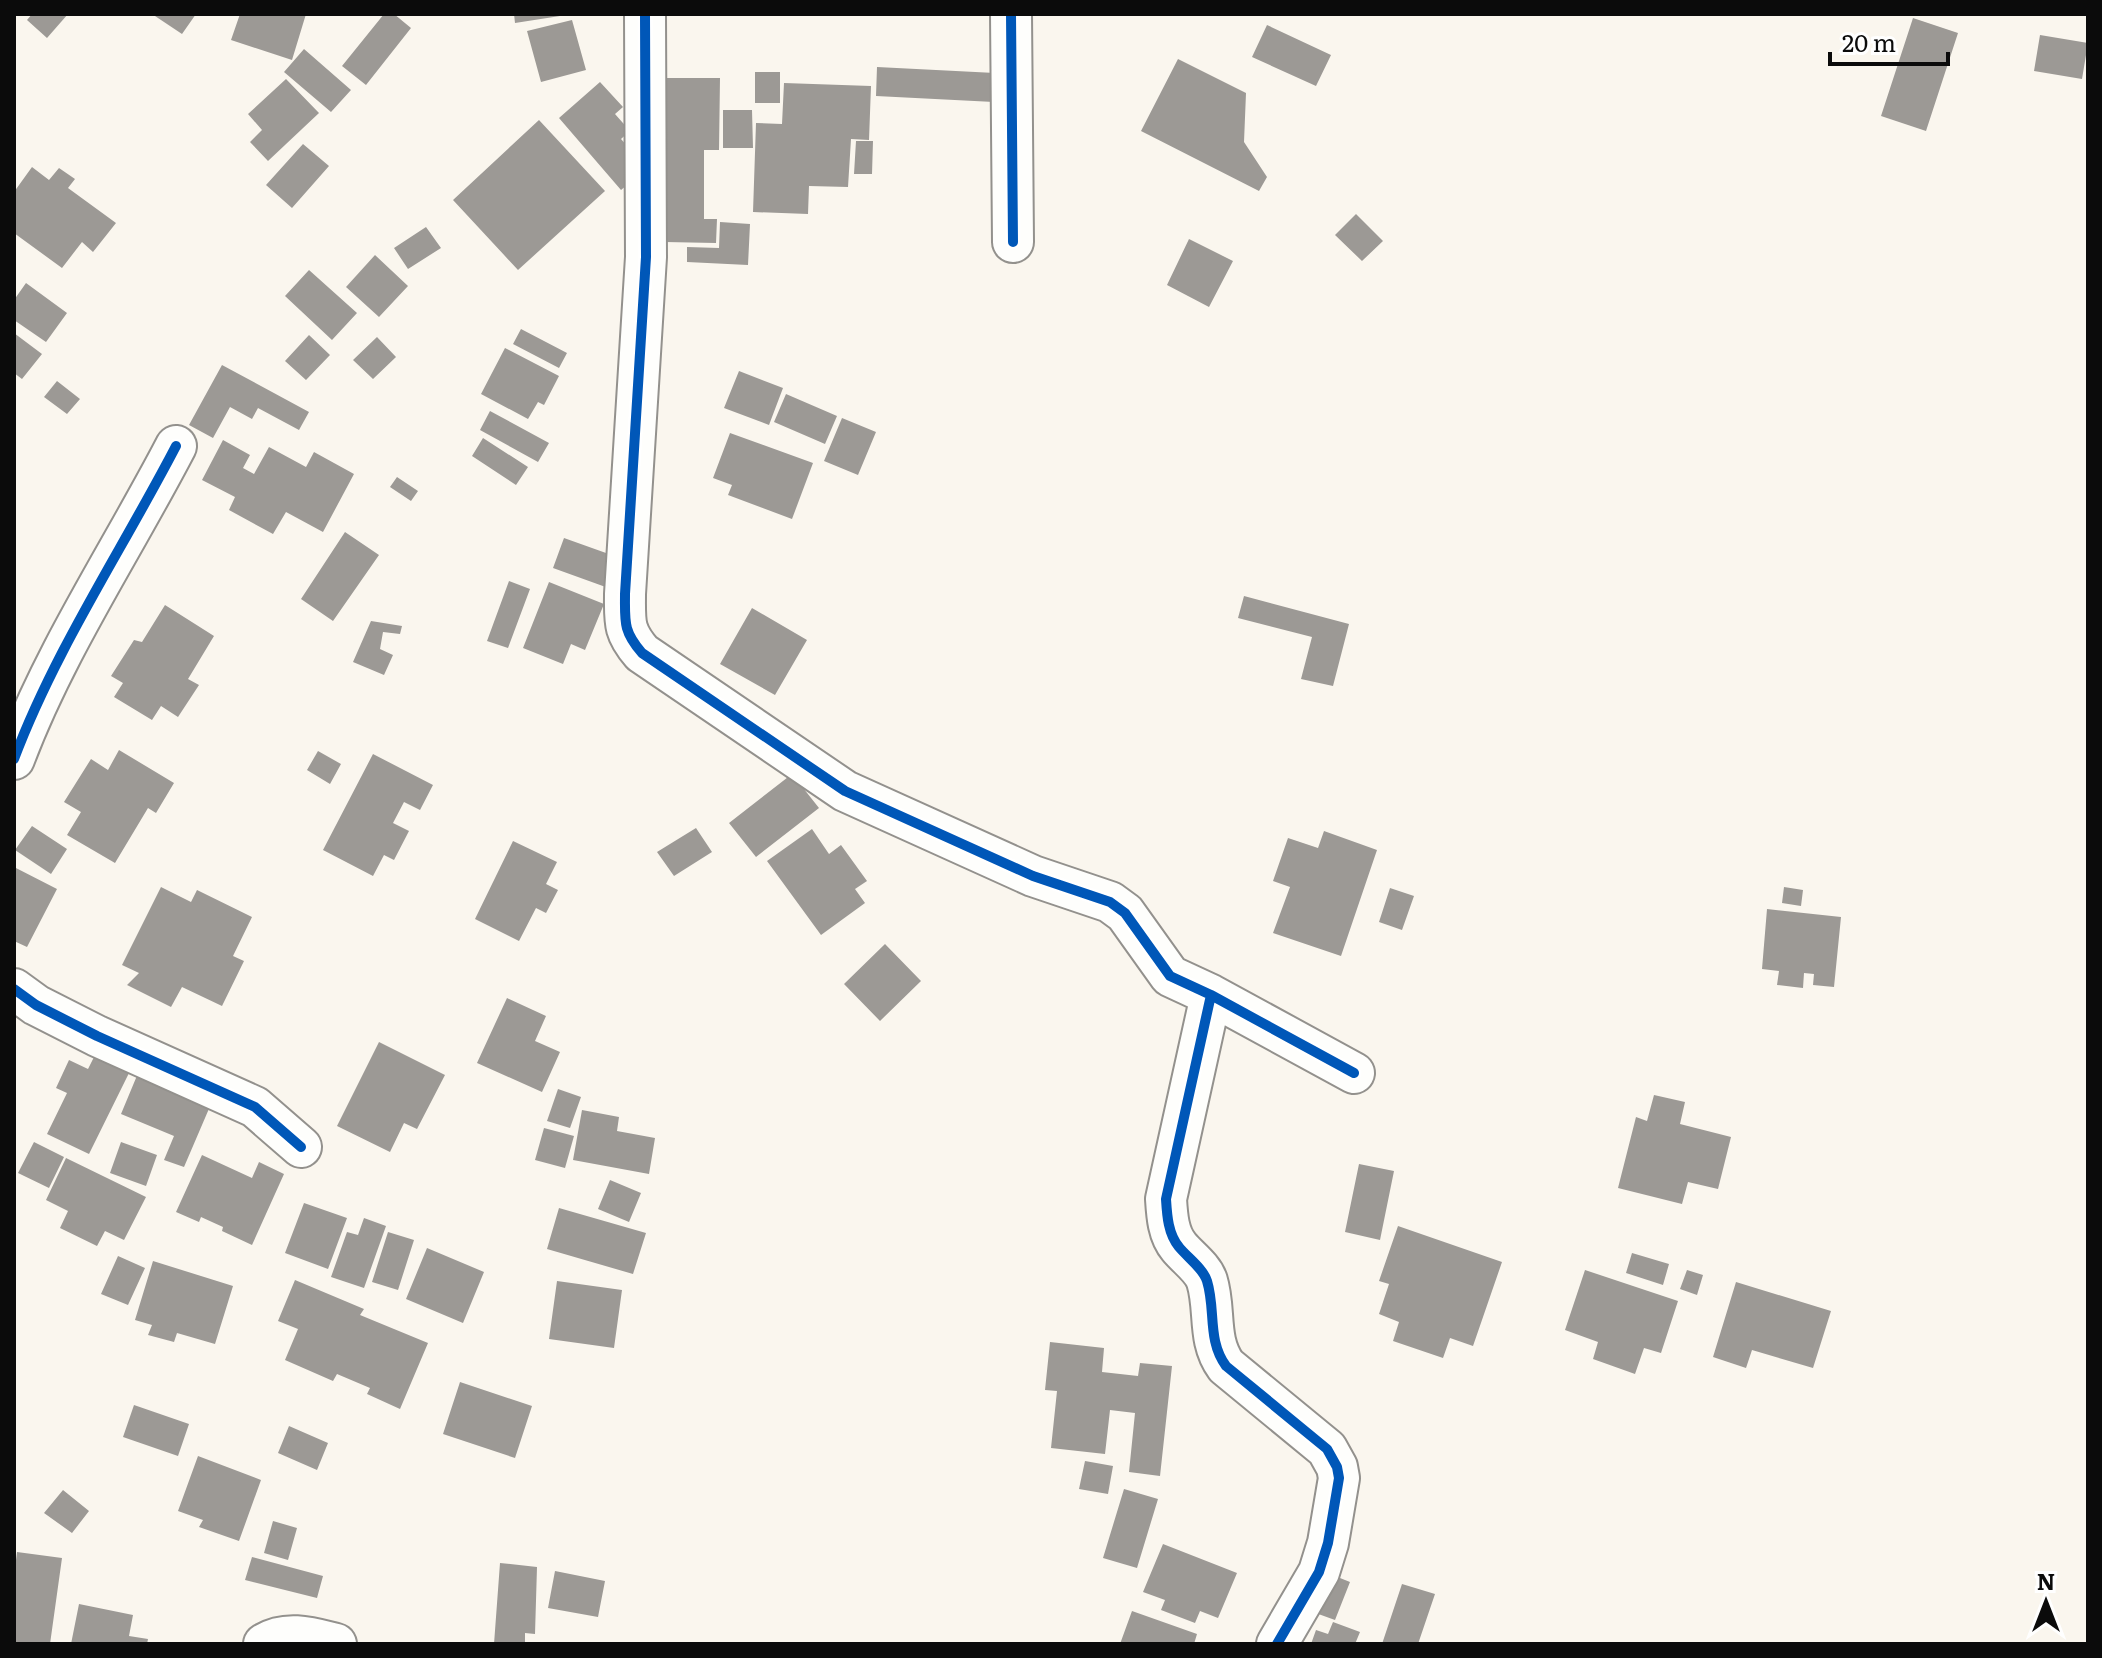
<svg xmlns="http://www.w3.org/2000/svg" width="2102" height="1658" font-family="Literata,serif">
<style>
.building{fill:#9c9995}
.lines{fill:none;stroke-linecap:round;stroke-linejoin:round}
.minor-casing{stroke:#93918d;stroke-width:44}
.minor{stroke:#fefefc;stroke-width:40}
.cycleway-casing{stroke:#fff;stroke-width:15}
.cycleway{stroke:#0057b8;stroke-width:10}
</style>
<rect width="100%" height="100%" fill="#faf6ee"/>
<path class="building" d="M32 14H68L47 38 27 20Z
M152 14H196L182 34Z
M240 14H306L292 60 231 40Z
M384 14H394L411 28 366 85 342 66Z
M514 14H560V16L515 23Z
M1913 18 1958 33 1926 131 1881 116Z
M572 20 586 70 541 82 527 31Z
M1267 25 1331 55 1316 86 1252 57Z
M2040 35 2088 43 2082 79 2034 71Z
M304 49 351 90 331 112 284 72Z
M1178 59 1246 93 1244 142 1267 177 1259 191 1141 131Z
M877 67 995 73 994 102 876 96Z
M755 72H780V103H755Z
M666 78H720L719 150H704V219H717L716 243 665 242Z
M286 79 319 113 268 161 250 142 262 130 248 114Z
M600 82 623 107 615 114 630 131 621 139 635 155 638 176 621 190 559 118Z
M784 83 871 86 869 140 851 139 848 187 809 186 808 214 753 212 756 123 782 124Z
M723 110H752L753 148H723Z
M539 120 605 191 518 270 453 200Z
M856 141H873L872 174H854Z
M303 144 329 166 292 208 266 185Z
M32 167 49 180 59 168 75 179 68 188 116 223 93 252 82 242 62 268 14 233V192Z
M1356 214 1383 241 1362 261 1335 235Z
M720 222 750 224 748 265 687 262V247L719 248Z
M426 227 441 248 408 269 394 248Z
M1189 239 1233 261 1209 307 1167 285Z
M375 255 408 286 379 317 346 287Z
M309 270 357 313 332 340 285 296Z
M26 283 67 313 46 342 14 320V300Z
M521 329 567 353 559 368 513 344Z
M14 333 42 354 22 379 14 373Z
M309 335 330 355 306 380 285 361Z
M377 337 396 357 373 379 353 360Z
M505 348 559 376 544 405 538 402 528 419 481 394Z
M222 365 309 412 299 430 258 408 252 419 230 407 213 438 189 425Z
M739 371 783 388 769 425 724 408Z
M57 381 80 399 67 414 44 397Z
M786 394 837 416 825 444 774 422Z
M490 411 549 443 538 462 480 430Z
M842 418 876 432 858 475 824 461Z
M730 433 813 463 792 519 728 495 732 485 713 478Z
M483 438 528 467 516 485 472 456Z
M223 440 250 455 243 468 254 474 269 447 306 467 314 452 354 474 323 532 286 512 273 534 229 510 235 497 202 480Z
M397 477 418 491 411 501 390 487Z
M345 532 379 555 333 621 301 599Z
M564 538 620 558 625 594 553 568Z
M509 581 530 589 508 648 487 641Z
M549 582 604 604 585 650 571 644 563 664 523 648Z
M1244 596 1349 624 1333 686 1301 679 1312 637 1238 618Z
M165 605 214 636 188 679 199 685 178 717 161 706 152 720 114 697 123 683 111 676 134 640 142 642Z
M752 608 807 640 775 695 720 664Z
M371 621 402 626 400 634 383 632 380 649 393 655 384 675 353 662Z
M119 750 174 783 156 813 148 808 115 863 67 835 81 812 64 802 91 759 108 770Z
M318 751 341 764 330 784 307 770Z
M373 754 433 785 420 810 404 802 393 823 409 831 394 860 384 855 373 876 323 850Z
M792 774 819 808 756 857 729 823Z
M32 826 67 849 51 874 15 850Z
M696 828 712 852 674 876 657 852Z
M812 829 829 854 841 845 867 881 855 889 865 903 821 935 767 861Z
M1324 831 1377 850 1341 956 1273 933 1290 887 1273 881 1288 838 1318 848Z
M513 841 557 862 546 884 558 890 546 913 536 908 519 941 475 919Z
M14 867 57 889 27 947 14 941Z
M161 887 191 902 197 890 252 917 233 956 244 961 222 1006 182 987 171 1007 127 985 139 973 122 965Z
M1784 887 1803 890 1801 906 1782 903Z
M1390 888 1414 896 1402 930 1379 922Z
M1767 909 1841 917 1834 987 1813 985 1814 974 1804 973 1803 988 1777 985 1779 971 1762 969Z
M885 944 921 981 880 1021 844 984Z
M507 998 546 1016 535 1041 560 1052 542 1092 477 1063Z
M379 1042 445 1075 417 1129 404 1123 390 1152 337 1126Z
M94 1057 129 1073 89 1154 47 1134 67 1093 56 1088 69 1060 88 1069Z
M141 1066 214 1097 184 1167 164 1160 174 1136 121 1114Z
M558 1089 581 1097 570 1128 547 1121Z
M1654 1095 1685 1102 1680 1124 1731 1137 1718 1189 1688 1182 1682 1204 1618 1188 1636 1117 1647 1121Z
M582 1110 619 1117 617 1131 655 1138 649 1174 573 1160Z
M544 1128 574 1136 565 1168 535 1160Z
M34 1142 64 1157 49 1188 18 1173Z
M121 1142 157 1155 146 1186 110 1173Z
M202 1155 252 1178 259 1162 284 1174 252 1245 222 1231 223 1227 201 1217 199 1222 176 1212Z
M66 1158 146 1197 124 1240 105 1231 97 1246 60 1228 68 1211 46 1200Z
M1359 1164 1394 1171 1380 1240 1345 1232Z
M610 1180 641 1193 629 1222 598 1209Z
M304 1203 347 1218 328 1269 285 1253Z
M559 1208 646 1233 633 1274 547 1249Z
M364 1218 386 1226 364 1288 331 1277 347 1232 358 1235Z
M1398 1226 1502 1262 1473 1346 1450 1338 1443 1358 1393 1341 1399 1322 1379 1314 1389 1284 1379 1281Z
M388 1232 414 1240 398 1290 372 1282Z
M427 1248 484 1272 463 1323 406 1299Z
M1632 1253 1669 1264 1663 1285 1626 1273Z
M118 1256 145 1268 128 1305 101 1294Z
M153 1261 233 1286 215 1344 177 1333 174 1342 148 1335 152 1325 135 1320Z
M1585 1270 1678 1301 1661 1353 1644 1348 1635 1374 1593 1359 1598 1342 1565 1330Z
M1687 1270 1703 1275 1697 1295 1680 1289Z
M295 1280 364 1309 360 1315 428 1343 400 1409 367 1394 370 1388 337 1374 333 1381 285 1360 298 1329 278 1321Z
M557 1281 622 1290 614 1348 549 1339Z
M1736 1282 1831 1311 1813 1368 1752 1350 1746 1368 1713 1357Z
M1050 1342 1104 1348 1102 1372 1138 1376 1140 1363 1172 1366 1160 1476 1129 1472 1135 1413 1110 1410 1105 1454 1051 1448 1057 1391 1045 1390Z
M460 1382 532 1406 515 1458 443 1434Z
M134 1405 189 1424 178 1456 123 1437Z
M289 1426 328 1443 317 1470 278 1453Z
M198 1456 261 1480 239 1541 199 1527 203 1520 178 1511Z
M1085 1461 1113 1466 1108 1494 1079 1489Z
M1124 1489 1158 1499 1137 1568 1103 1558Z
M63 1490 89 1511 72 1533 44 1513Z
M273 1521 297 1528 288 1560 264 1553Z
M1163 1544 1237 1573 1218 1618 1200 1611 1195 1623 1161 1610 1165 1600 1143 1592Z
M17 1552 62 1558 50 1644H14V1576Z
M252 1557 323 1576 317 1598 245 1580Z
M500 1563 537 1567 535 1634 525 1633V1644H494Z
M555 1571 605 1581 598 1617 548 1608Z
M1325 1572 1350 1582 1335 1620 1310 1611Z
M1402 1584 1435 1594 1418 1644H1382Z
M79 1604 133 1615 129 1636 148 1639 147 1644H71Z
M1132 1611 1197 1634 1194 1644H1120Z
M1333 1622 1360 1632 1355 1644H1311L1316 1630 1328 1634Z"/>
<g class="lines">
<g class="minor-casing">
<path id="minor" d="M645 14 646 257 625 594C625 622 623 631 642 653L845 791 1033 876 1110 902 1125 913 1170 976 1211 995 1354 1073
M1011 14 1013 242
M14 759C55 650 122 550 176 446
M14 989 36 1005 97 1036 255 1107 301 1147
M1211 995 1166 1199C1167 1215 1168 1234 1179 1247 1187 1257 1203 1268 1207 1281 1216 1310 1207 1340 1226 1366L1327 1449 1337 1467 1339 1478 1328 1543 1319 1572 1277 1644
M264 1644C287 1630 312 1638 336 1644"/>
</g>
<use href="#minor" class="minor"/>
<g class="cycleway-casing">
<path id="cycleway" d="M645 14 646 257 625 594C625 622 623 631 642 653L845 791 1033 876 1110 902 1125 913 1170 976 1211 995 1354 1073
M1011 14 1013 242
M14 759C55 650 122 550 176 446
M14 989 36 1005 97 1036 255 1107 301 1147
M1211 995 1166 1199C1167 1215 1168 1234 1179 1247 1187 1257 1203 1268 1207 1281 1216 1310 1207 1340 1226 1366L1327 1449 1337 1467 1339 1478 1328 1543 1319 1572 1277 1644"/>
</g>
<use href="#cycleway" class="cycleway"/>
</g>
<rect width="2102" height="1658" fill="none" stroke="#0b0b0b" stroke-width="32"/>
<g transform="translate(2046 1602)" stroke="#ffffff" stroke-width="6" paint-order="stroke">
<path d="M0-6L14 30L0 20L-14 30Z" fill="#0b0b0b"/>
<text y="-12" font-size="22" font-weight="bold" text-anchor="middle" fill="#0b0b0b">N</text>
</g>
<path d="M1830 52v12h118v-12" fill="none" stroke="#0b0b0b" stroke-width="4"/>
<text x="1842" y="52" font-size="24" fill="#0b0b0b" stroke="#ffffff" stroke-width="6" paint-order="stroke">20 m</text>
</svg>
